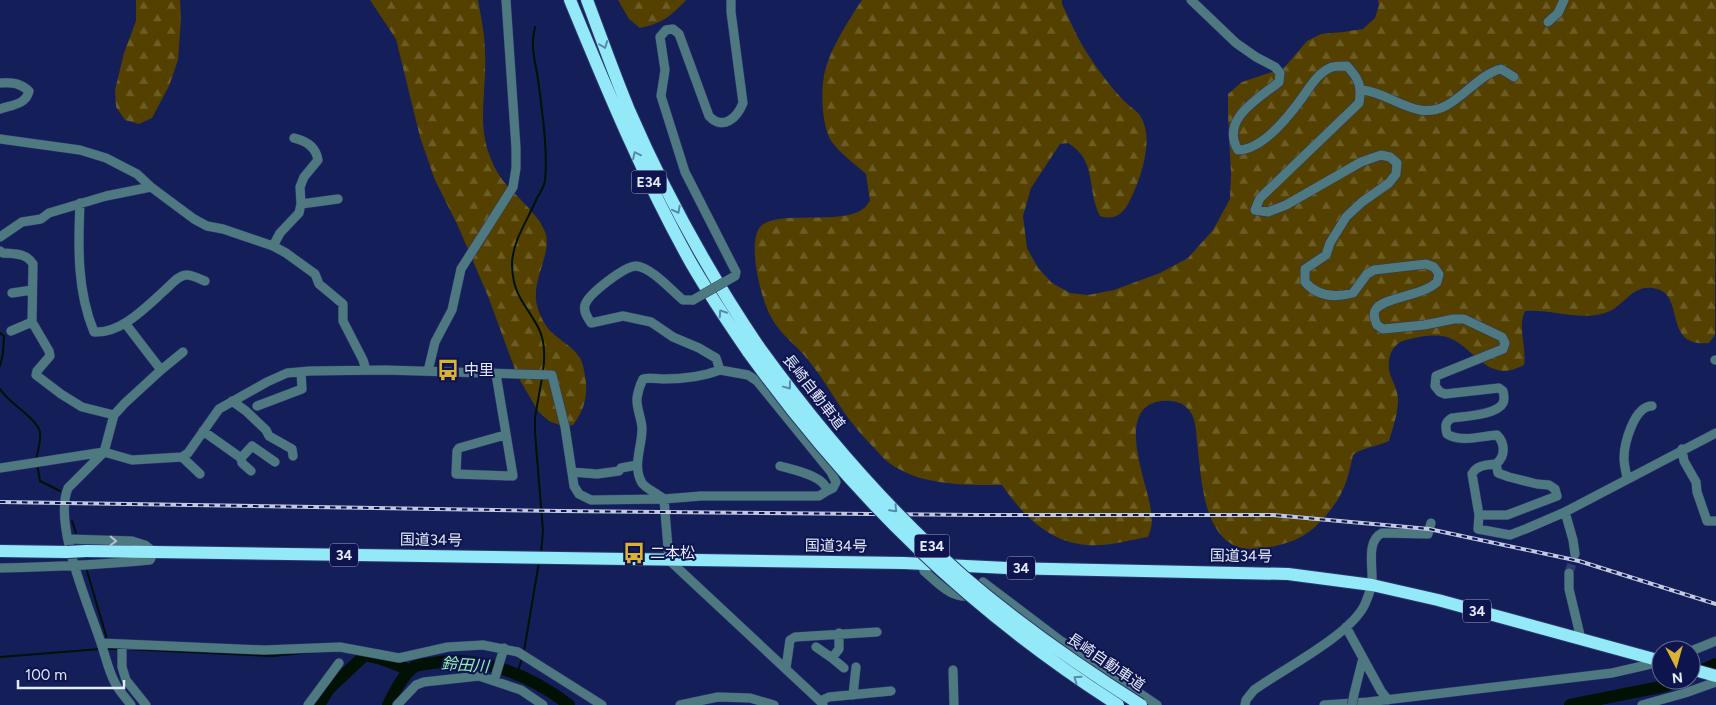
<svg xmlns="http://www.w3.org/2000/svg" width="1716" height="705" font-family="Figtree,'Noto Sans JP',sans-serif">
<style>
.forest{fill:url(#forest-firs)}
.lines{fill:none;stroke-linecap:round;stroke-linejoin:round}
.stream{stroke:#011104;stroke-width:2}
.river{stroke:#011104;stroke-width:12}
.minor-tunnel{stroke:#333d72;stroke-width:9;stroke-dasharray:9 4.5;stroke-linecap:butt}
.minor-casing{stroke:#2d376d;stroke-width:10}
.highway-casing{stroke:#2d376d;stroke-width:14}
.minor{stroke:#4f7980;stroke-width:9}
.highway{stroke:#94e9f8;stroke-width:12}
.rail-casing{stroke:#c3cae0;stroke-width:4}
.rail{stroke:#0d144e;stroke-width:2;stroke-dasharray:5.5;stroke-linecap:butt}
.minor-bridge-casing{stroke:#2d376d;stroke-width:10;stroke-linecap:butt}
.highway-bridge-casing{stroke:#2d376d;stroke-width:14;stroke-linecap:butt}
.minor-bridge{stroke:#4f7980;stroke-width:9}
.highway-bridge{stroke:#94e9f8;stroke-width:12}
.oneway{stroke:#5789ac}
.oneway2{stroke:#b0c2cf}
.labels{text-anchor:middle;dominant-baseline:central;stroke-width:4;stroke-linejoin:round;paint-order:stroke}
.shield{fill:#0d144e;stroke:#a4aac6;stroke-width:1}
.shield-label{font-size:14px;font-weight:bold;fill:#e4eaf9}
.poi-label{font-size:15px;fill:#e4eaf9;stroke:#0d144e;text-anchor:start}
.street-label{font-size:15px;fill:#e4eaf9;stroke:#0d144e}
.water-label{font-size:16px;font-style:italic;fill:#96f0aa;stroke:#0d144e}
</style>
<defs>
<pattern id="forest-firs" width="22" height="20" patternUnits="userSpaceOnUse" patternTransform="scale(1.25)"><rect width="22" height="20" fill="#544100"/><path d="M5 1l3.5 6h-7zM16 11l3.5 6h-7z" fill="#6c5d26"/></pattern>
</defs>
<rect width="100%" height="100%" fill="#141f5a"/>
<path class="forest" d="M136 0H180L181 18 178 60 169 86 152 118 139 124 125 120 116 107 115 90 124 53 136 21Z
M370 0H478C481 17 485 35 485 53 487 87 477 121 489 154 492 162 496 171 501 178 512 193 542 217 546 235 551 257 529 283 538 309 540 316 546 327 551 332 561 341 575 348 581 360 584 367 585 376 586 383 587 400 583 411 573 425L565 427 549 421 538 411 517 375 488 296 458 226 435 180 420 137 396 39Z
M618 0H686C671 16 663 23 640 28L629 19Z
M862 0H1062V4C1071 23 1079 42 1091 59 1100 73 1112 88 1124 101 1128 105 1134 109 1138 113 1157 135 1140 182 1128 204 1121 216 1113 220 1100 216 1086 189 1098 161 1068 143L1060 144 1031 188 1023 216 1027 248 1038 268 1052 283 1070 293 1088 295 1114 290 1160 273 1188 258 1213 230 1230 199 1231 173 1228 114V94L1242 82 1284 68 1307 41 1321 34 1343 32 1363 29 1375 18 1379 5 1378 0H1716L1715 335 1709 343C1663 348 1685 296 1657 289 1632 282 1625 307 1605 313 1578 321 1552 309 1525 311 1517 327 1527 347 1524 365 1489 383 1479 354 1454 340 1441 332 1420 336 1406 340 1391 343 1386 361 1390 374 1393 383 1398 390 1398 400 1398 413 1393 428 1389 441 1376 447 1363 447 1353 455 1346 488 1341 500 1318 524 1304 539 1282 546 1263 548 1252 549 1240 550 1230 543 1202 525 1201 472 1197 442 1196 430 1196 415 1186 407 1180 401 1169 400 1161 401 1113 408 1148 483 1151 511 1153 520 1152 528 1148 537 1129 540 1107 547 1087 545 1048 542 1023 515 1002 485 965 485 919 486 888 462 884 459 879 453 875 449 869 442 862 436 857 429 839 408 827 383 809 361 797 345 779 334 770 315 761 298 747 244 760 227 776 209 840 226 863 209 866 207 868 203 870 201L866 174C855 164 837 151 830 139 821 122 820 82 827 64 835 41 849 20 862 0Z"/>
<g class="lines">
<path class="stream" d="M535 27C530 46 535 60 538 79 542 111 548 149 545 181 544 187 540 193 537 198 528 220 512 241 512 265 513 296 525 303 538 327 545 340 545 357 543 371
M0 333 4 336 3 353 0 366
M0 389C9 404 37 418 40 432 41 441 38 451 36 460
M37 464 40 481 60 491
M72 521 76 533
M541 553 543 531 535 433V417L542 378
M87 571 107 639
M107 649H120
M125 649 272 656 314 652
M524 651 539 562
M0 657 100 649
M517 674 522 658"/>
<path class="river" d="M1693 674 1716 664
M319 705 329 689 365 655C381 658 395 663 410 671
M388 705C394 693 403 674 414 667 418 664 427 664 433 663 480 654 532 676 569 705
M1570 705 1665 686 1679 680"/>
<path class="minor-tunnel" d="M1569 573 1575 554"/>
<g class="minor-casing">
<path id="minor" d="M731 0V12L743 103C737 118 723 131 709 116L679 34 673 29 666 30 660 37 665 70 661 96 685 172 736 272 735 276
M1191 0 1236 43 1256 57 1275 67 1280 73 1279 82C1258 99 1220 119 1238 150 1262 150 1289 116 1302 98 1310 87 1318 72 1332 67 1336 66 1342 66 1347 66 1359 79 1362 86 1359 103L1260 198 1255 210 1268 212 1286 205 1361 162 1381 155 1390 157 1397 163 1396 174 1389 183 1362 202 1346 217 1330 243 1326 255 1305 269V282C1318 297 1335 298 1353 293L1367 274 1374 270 1426 264 1434 267 1439 274 1437 282C1423 296 1384 297 1376 309 1372 314 1375 320 1377 325L1383 329 1424 325 1454 319H1464L1502 337 1505 343 1503 349 1436 376 1435 386 1440 392 1445 394 1499 388 1503 391C1504 395 1505 399 1503 403 1497 415 1465 416 1452 418 1445 422 1445 426 1447 434 1461 443 1481 436 1497 435 1505 443 1506 456 1496 464L1498 473 1509 477 1537 484 1549 485 1555 489 1557 496 1507 515H1479L1472 474C1477 465 1486 465 1496 464
M1548 22 1558 13 1564 0
M0 83C12 82 20 83 29 91 26 105 11 105 0 109
M1362 90C1383 92 1399 106 1420 110 1454 116 1472 76 1501 69L1514 77
M0 139 80 150 106 158 137 174 151 187 194 219 207 226 223 229 273 246 286 253 315 274 319 284 343 304V321L363 360 366 370
M80 203C78 247 77 291 94 332 121 334 146 307 165 290 171 285 178 275 187 275 192 275 200 279 205 281
M301 204 338 199
M0 237 22 222 41 219 49 213 106 196 151 187
M273 246 280 233 299 213 301 204 300 187 304 177 318 160C316 147 307 141 294 138
M0 251 3 253C15 254 26 253 33 264L32 322 49 351 50 356 37 371 36 375 61 394 82 407 114 415
M12 293 32 290
M693 300H683C672 291 651 267 636 266 625 266 588 294 585 305 583 312 588 318 591 323L623 316 651 322 673 337 699 348 716 358 720 370C702 377 683 379 663 379 656 379 650 377 643 379 640 385 638 391 637 398 636 408 642 419 642 429 642 447 632 466 642 483 644 487 659 495 664 499L669 560 820 701 823 705
M125 323 161 370 125 403 114 415 104 452 68 488C53 524 88 604 100 640 105 654 108 670 115 683 119 691 126 698 131 705
M11 331 32 322
M1715 360H1716
M161 370 183 352
M720 370 748 375 757 381 831 472 836 482 833 488 827 491
M428 371 435 342 452 310 461 269 513 187 516 168V148L506 0
M496 374 513 476 456 474 457 451 459 448 505 435
M232 401 246 411 266 430 269 436 292 449 293 456
M257 406 302 389 301 372
M203 431 241 458 242 463 251 471
M1682 449 1684 461 1696 482 1697 492 1707 521H1716
M182 457 200 474
M241 458 252 446 275 462
M0 468 104 452 132 460 182 457 188 453 219 409 267 382 287 373 310 371 385 370 552 375 565 427 574 486 579 494 591 500 664 499 701 496H819L827 491C825 476 794 470 780 466
M572 472 597 474 619 471 621 468 637 465
M1627 478C1626 472 1624 465 1624 458 1624 444 1634 406 1652 406
M1565 512 1573 540 1575 554
M1479 515 1478 529 1510 535 1528 528 1565 512 1716 433
M923 564 924 571C938 583 953 601 973 595
M0 568C50 567 100 565 150 560L154 552 145 545 132 541 68 539
M1569 573V589L1581 639
M983 582 1061 641 1157 705
M1346 627 1381 691 1388 700
M101 643 264 650 340 647 399 658 448 647 483 645 518 652 602 705
M122 644V667L126 680 146 705
M816 647 832 658 839 649V633
M1691 651 1716 641
M832 658 844 668
M786 668 790 640 795 637 877 632
M953 670 954 705
M494 681 521 690 543 705
M1354 694 1363 658
M853 695 856 667
M820 701 829 697 891 691
M308 705 339 663
M397 705 416 685 424 682 479 676 494 681 504 648
M680 705 718 697 750 698 774 705
M1245 705 1246 700 1254 690C1283 669 1351 635 1365 604 1368 597 1371 589 1372 582 1373 566 1366 541 1382 533L1428 534 1431 523
M1324 705 1368 702 1612 673 1660 662
M1642 705 1685 693 1716 682"/>
</g>
<g class="highway-casing">
<path id="highway" d="M570 0C607 90 644 179 691 263 709 294 729 324 749 353
M587 0C601 37 614 74 629 110 665 193 708 272 759 347
M0 551 67 552
M86 551 904 563 1007 568 1288 574 1372 585 1438 600 1661 661
M1691 669 1716 676"/>
</g>
<use href="#minor" class="minor"/>
<use href="#highway" class="highway"/>
<g class="rail-casing">
<path id="rail" d="M0 502 560 511 979 515H1273L1429 529 1579 561 1716 604"/>
</g>
<use href="#rail" class="rail"/>
<g class="minor-bridge-casing">
<path id="minor-bridge" d="M693 300 735 276
M1352 705 1354 694"/>
</g>
<g class="highway-bridge-casing">
<path id="highway-bridge" d="M759 347C819 430 886 508 963 576 1019 624 1079 666 1141 705
M749 353C852 496 969 610 1118 705
M67 552 86 551"/>
</g>
<use href="#minor-bridge" class="minor-bridge"/>
<use href="#highway-bridge" class="highway-bridge"/>
</g>
<defs><path id="oneway-chevron" d="M-2-3.5L2.5 0L-2 3.5" fill="none" stroke-width="1.6" stroke-linecap="round" stroke-linejoin="round" transform="scale(1.25)"/></defs>
<g class="oneway">
<use href="#oneway-chevron" transform="translate(604 45) rotate(69)"/>
<use href="#oneway-chevron" transform="translate(636 155) rotate(-116)"/>
<use href="#oneway-chevron" transform="translate(677 210) rotate(62)"/>
<use href="#oneway-chevron" transform="translate(722 313) rotate(-123)"/>
<use href="#oneway-chevron" transform="translate(788 386) rotate(53)"/>
<use href="#oneway-chevron" transform="translate(894 509) rotate(47)"/>
<use href="#oneway-chevron" transform="translate(1077 679) rotate(-145)"/>
</g>
<use class="oneway2" href="#oneway-chevron" transform="translate(113 541) rotate(2)"/>
<defs>
<g id="bus-bare" transform="scale(1.725)"><path d="M-5-6H5V4H4V6H2V4H-2V6H-4V4H-5ZM-3.5-4V0h7V-4ZM-3.5 1.2v1.5H-2V1.2ZM2 1.2v1.5H3.5V1.2Z" fill="#dbb233" stroke="#0d144e" stroke-width="2.5" paint-order="stroke"/></g>
</defs>
<g fill-rule="evenodd">
<use href="#bus-bare" x="448" y="370"/>
<use href="#bus-bare" x="634" y="553"/>
</g>
<g class="labels">
<g class="shield">
<rect x="631.5" y="170.5" width="35" height="23" rx="4"/>
<rect x="914.5" y="534.5" width="35" height="23" rx="4"/>
<rect x="330" y="543.5" width="28" height="23" rx="4"/>
<rect x="1007" y="556.5" width="28" height="23" rx="4"/>
<rect x="1463" y="599.5" width="28" height="23" rx="4"/>
</g>
<g class="shield-label">
<text x="649" y="182">E34</text>
<text x="932" y="546">E34</text>
<text x="344" y="555">34</text>
<text x="1021" y="568">34</text>
<text x="1477" y="611">34</text>
</g>
<g class="poi-label">
<text x="464" y="370">中里</text>
<text x="650" y="553">二本松</text>
</g>
<g class="street-label">
<text transform="translate(814 392) rotate(52)">長崎自動車道</text>
<text transform="translate(431 540) rotate(1)">国道34号</text>
<text transform="translate(836 546) rotate(1)">国道34号</text>
<text transform="translate(1241 556) rotate(1)">国道34号</text>
<text transform="translate(1106 662) rotate(34)">長崎自動車道</text>
</g>
<g class="water-label">
<text transform="translate(465 665) rotate(4)">鈴田川</text>
</g>
</g>
<g transform="translate(1676 665) rotate(174)"><circle r="24" fill="#0d144e" stroke="#636a92"/>
<path d="M0-4L9 19L0 12L-9 19Z" fill="#dbb233"/>
<text y="-8" font-size="14" font-weight="bold" text-anchor="middle" fill="#e4eaf9">N</text>
</g>
<path d="M18 680v8h106v-8" fill="none" stroke="#e4eaf9" stroke-width="2.5"/>
<text x="25" y="680" font-size="15" fill="#e4eaf9" stroke="#0d144e" stroke-width="4" paint-order="stroke">100 m</text>
</svg>
